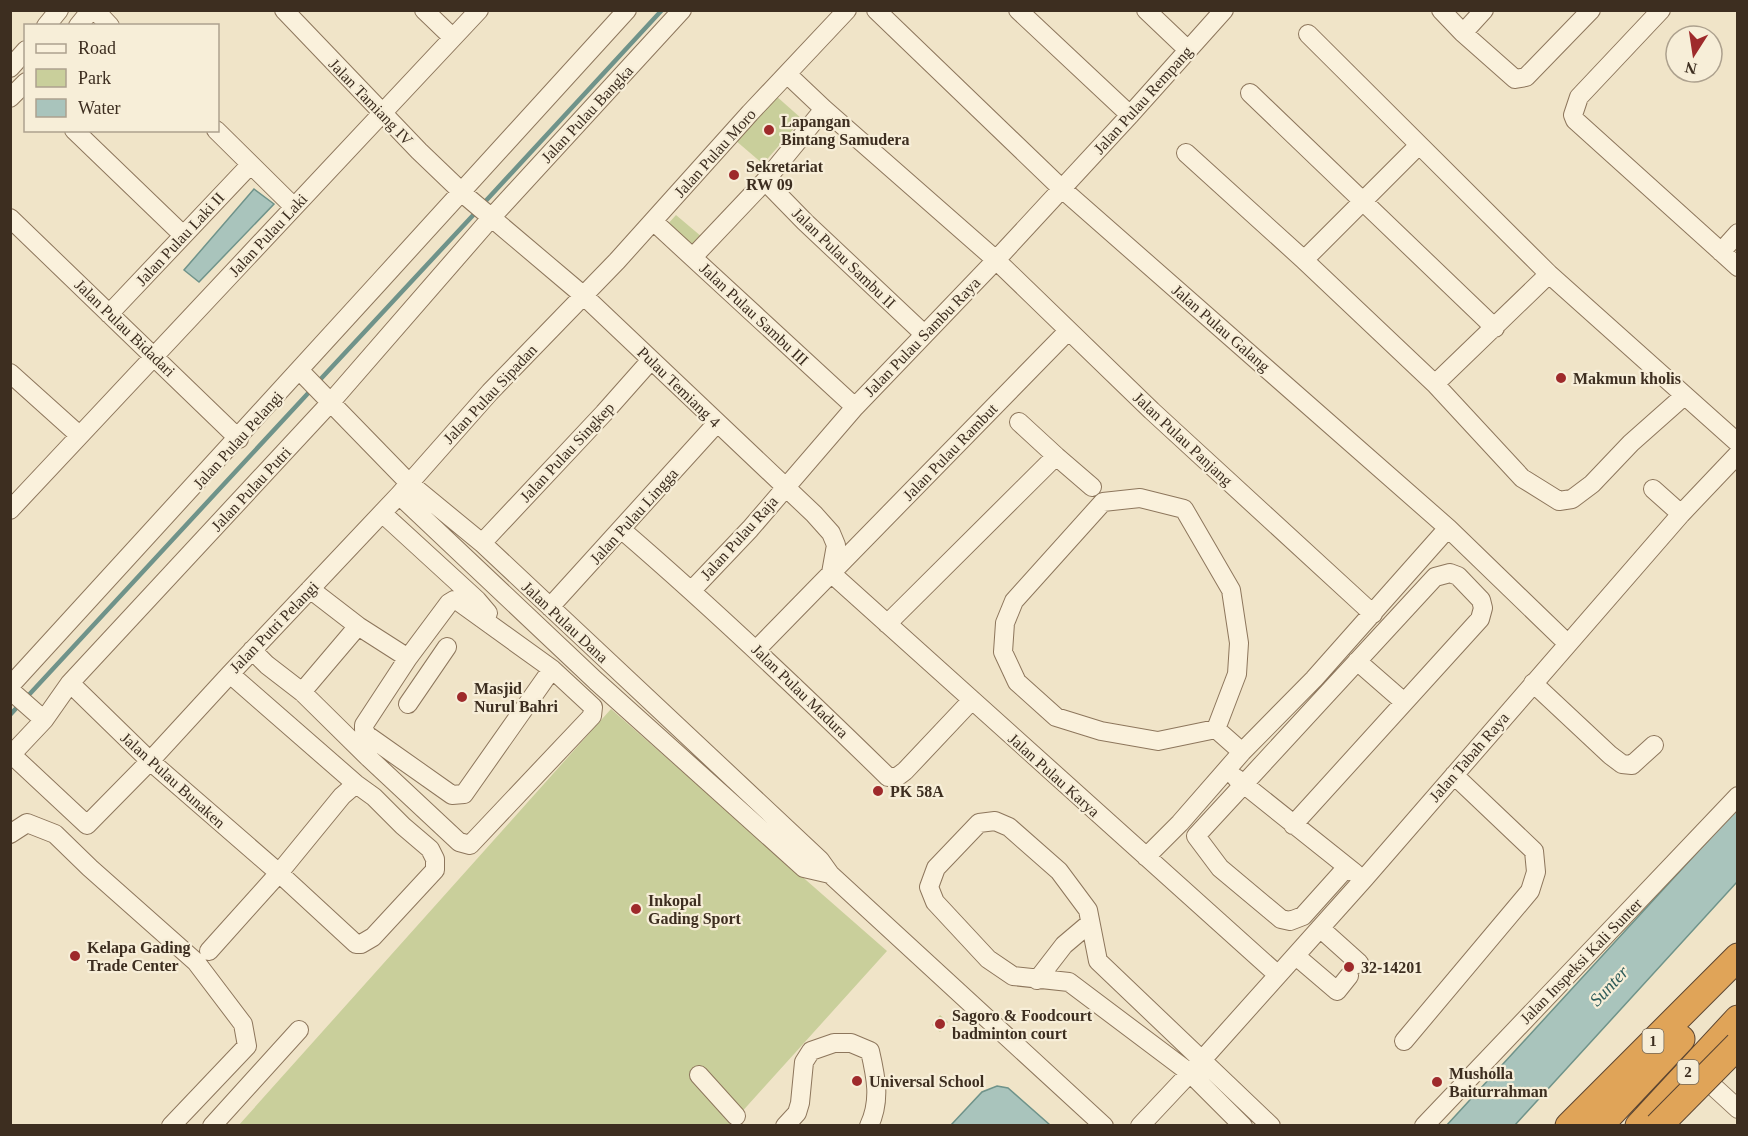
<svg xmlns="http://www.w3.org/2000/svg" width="1748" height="1136" font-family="'Times New Roman',serif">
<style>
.green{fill:#c9cf9b}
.water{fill:#a9c4bc;stroke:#6f938a;stroke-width:1.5}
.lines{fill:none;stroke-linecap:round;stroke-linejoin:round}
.stream{stroke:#6f938a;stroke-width:4.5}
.minor-casing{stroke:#8d765c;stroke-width:20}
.highway-casing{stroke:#5b4430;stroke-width:29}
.minor{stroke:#faf1dc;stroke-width:18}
.highway{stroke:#e0a458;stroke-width:27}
.highway-bridge-casing{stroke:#5b4430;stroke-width:29;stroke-linecap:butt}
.highway-bridge{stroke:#e0a458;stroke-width:27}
.poi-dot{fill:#9e2a2b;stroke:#f7eed8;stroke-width:2}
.labels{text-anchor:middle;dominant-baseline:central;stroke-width:4.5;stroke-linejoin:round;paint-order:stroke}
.shield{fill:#f7eed8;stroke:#756857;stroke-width:1.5}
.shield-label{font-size:15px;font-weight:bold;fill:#3d2e20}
.street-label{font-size:16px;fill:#3d2e20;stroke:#f7eed8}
.poi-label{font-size:16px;font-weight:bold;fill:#3d2e20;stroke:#f7eed8;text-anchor:start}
.water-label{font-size:18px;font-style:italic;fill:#2f5d5a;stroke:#f7eed8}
</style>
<rect width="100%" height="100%" fill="#f0e4c8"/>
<path class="green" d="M775 95 802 119 763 164 735 140Z
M676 215 702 237 694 247 667 225Z
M611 709 887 951 730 1125 238 1126Z
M940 1015 948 1022 940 1032 932 1025Z"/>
<path class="water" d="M254 189 274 204 199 282 184 270Z
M1737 809V882L1515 1125 1446 1126Z
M997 1086 1008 1088 1050 1125H951L982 1092Z"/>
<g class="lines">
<path class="stream" d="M482 205 662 10
M317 383 477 211
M26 698 312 389
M10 715 20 704"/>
<g class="minor-casing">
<path id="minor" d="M95 10 110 26
M284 10 419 151 467 197 584 296 814 514 831 533 836 545 831 573
M424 10 452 37
M876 10 1061 188 1448 528 1568 644
M1018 10 1130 115
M1146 10 1188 50
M1441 10 1463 33 1515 79 1526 77 1591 10
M1661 10 1579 97 1573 115 1575 120 1738 267
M46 26 59 10
M78 26 91 10
M1463 33 1484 10
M1308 34 1549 274 1738 443
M10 68 26 50
M787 74 824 109 996 260 1152 411 1373 614
M1250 93 1495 328
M10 98 26 82
M74 130 183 235
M216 130 294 207
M1186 153 1304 260 1435 384 1522 478 1559 501 1572 499 1592 484 1631 443 1684 396
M765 181 805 222 924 334
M10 218 239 439
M653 221 855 407
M1721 252 1738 233
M693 257 765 181 824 109
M1304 260 1419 145
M109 314 250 165
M300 371 409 483 482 543 820 860 830 874 1104 1126
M10 373 79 435
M1435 384 1549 274
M1019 422 1056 456
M1653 489 1681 514
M399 495 596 681 804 868 830 874
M1140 498 1184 509 1231 590 1239 643 1237 674 1216 729 1158 741 1101 731 1056 717 1017 682 1003 652 1005 623 1014 601 1103 502Z
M10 510 479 10
M382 513 477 600 488 613
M622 530C714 609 801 692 888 777H897L905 771 972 700
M482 543 604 413 651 360
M831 573 1278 975
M310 589 358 626 408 658
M692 590 750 529 855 407 996 260 1130 115 1224 10
M550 607 717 423
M887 624 1056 456 1092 487
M757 649 1068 331
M252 650 267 665 302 692 369 758 459 842 470 845 592 716 593 707 552 669 459 602 454 600 449 603 408 658 364 725V730L367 735 452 795 464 794 552 669
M1357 661 1404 702
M70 683 150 761 279 873 356 944H361L373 937 435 870V859L430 849 403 826 374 797 356 784 230 674
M1533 683 1610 755 1622 764 1632 765 1654 745
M10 686C217 462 421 235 627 10
M10 690 44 720
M302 692 358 626
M408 704 447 647
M1216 729 1242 752
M12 755 87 825 150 761 230 674 399 495 490 392 617 261 750 113 847 10
M10 756 44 720 70 683 331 402 491 218 682 10
M1236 778 1355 873
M1293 825 1480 619 1483 608 1481 600 1458 576 1450 573 1435 577 1196 836 1220 868 1281 919 1290 921 1303 916 1347 867
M10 834 27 823 55 834 90 868 196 962 243 1024 247 1046 171 1126
M1146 857 1180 823 1242 752 1314 679 1448 528
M1320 928 1359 963 1358 964
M209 951 279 873 342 796 356 784
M1296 956 1337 991 1349 976
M1037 980 1064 945 1090 923
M1404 1041 1530 891 1536 872 1534 851 1454 775
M699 1075 736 1116
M1714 1087 1738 1109
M212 1126 299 1030
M785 1126 797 1113 800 1103 804 1062 811 1051 834 1043H851L870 1051C876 1077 881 1101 869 1126
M1140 1126 1202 1060 1364 879 1681 514 1738 454
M1243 1126 1190 1073 1069 982 1013 976 988 959 935 902 929 887 936 868 979 823 995 821 1009 827 1059 871 1088 910 1098 961 1271 1126
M1424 1126 1738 796"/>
</g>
<g class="highway-casing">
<path id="highway" d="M1569 1126 1738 957
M1599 1126 1681 1039
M1639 1126 1738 1019"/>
</g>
<use href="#minor" class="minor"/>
<use href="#highway" class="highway"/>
<g class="highway-bridge-casing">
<path id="highway-bridge" d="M1658 1126 1738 1045"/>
</g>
<use href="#highway-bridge" class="highway-bridge"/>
</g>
<g class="poi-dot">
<circle cx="769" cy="130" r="6"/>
<circle cx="734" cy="175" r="6"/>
<circle cx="1561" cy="378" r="6"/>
<circle cx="462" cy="697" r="6"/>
<circle cx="878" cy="791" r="6"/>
<circle cx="636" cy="909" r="6"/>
<circle cx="75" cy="956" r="6"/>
<circle cx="1349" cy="967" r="6"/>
<circle cx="940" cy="1024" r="6"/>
<circle cx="857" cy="1081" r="6"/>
<circle cx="1437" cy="1082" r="6"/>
</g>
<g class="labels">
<g class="shield">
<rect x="1642.5" y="1029" width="21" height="24" rx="4.5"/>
<rect x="1677.5" y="1060" width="21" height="24" rx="4.5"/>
</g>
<g class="shield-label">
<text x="1653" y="1041">1</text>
<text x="1688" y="1072">2</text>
</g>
<g class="street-label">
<text transform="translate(1143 100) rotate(-48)">Jalan Pulau Rempang</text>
<text transform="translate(371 102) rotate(46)">Jalan Tamiang IV</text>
<text transform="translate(587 114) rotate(-47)">Jalan Pulau Bangka</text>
<text transform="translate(715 153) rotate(-48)">Jalan Pulau Moro</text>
<text transform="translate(268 235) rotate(-47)">Jalan Pulau Laki</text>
<text transform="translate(180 239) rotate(-47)">Jalan Pulau Laki II</text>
<text transform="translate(844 258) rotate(44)">Jalan Pulau Sambu II</text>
<text transform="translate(754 314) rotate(43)">Jalan Pulau Sambu III</text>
<text transform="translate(125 328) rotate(44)">Jalan Pulau Bidadari</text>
<text transform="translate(1221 328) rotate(41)">Jalan Pulau Galang</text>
<text transform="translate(922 337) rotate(-46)">Jalan Pulau Sambu Raya</text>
<text transform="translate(679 387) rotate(44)">Pulau Temiang 4</text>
<text transform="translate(490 394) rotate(-47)">Jalan Pulau Sipadan</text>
<text transform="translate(1183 439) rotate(43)">Jalan Pulau Panjang</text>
<text transform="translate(238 440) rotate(-48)">Jalan Pulau Pelangi</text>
<text transform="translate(567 452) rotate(-47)">Jalan Pulau Singkep</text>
<text transform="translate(950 452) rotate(-46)">Jalan Pulau Rambut</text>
<text transform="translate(251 489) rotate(-47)">Jalan Pulau Putri</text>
<text transform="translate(634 516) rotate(-48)">Jalan Pulau Lingga</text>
<text transform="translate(739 538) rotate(-48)">Jalan Pulau Raja</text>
<text transform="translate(565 622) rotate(43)">Jalan Pulau Dana</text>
<text transform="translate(274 627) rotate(-46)">Jalan Putri Pelangi</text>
<text transform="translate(800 691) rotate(44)">Jalan Pulau Madura</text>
<text transform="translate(1469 757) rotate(-49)">Jalan Tabah Raya</text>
<text transform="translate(1054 775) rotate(42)">Jalan Pulau Karya</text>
<text transform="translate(173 780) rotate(42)">Jalan Pulau Bunaken</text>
<text transform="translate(1581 961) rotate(-46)">Jalan Inspeksi Kali Sunter</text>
</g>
<g class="poi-label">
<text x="781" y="121">Lapangan<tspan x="781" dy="18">Bintang Samudera</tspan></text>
<text x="746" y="166">Sekretariat<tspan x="746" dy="18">RW 09</tspan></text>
<text x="1573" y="378">Makmun kholis</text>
<text x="474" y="688">Masjid<tspan x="474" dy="18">Nurul Bahri</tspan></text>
<text x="890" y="791">PK 58A</text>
<text x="648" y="900">Inkopal<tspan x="648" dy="18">Gading Sport</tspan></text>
<text x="87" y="947">Kelapa Gading<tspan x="87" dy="18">Trade Center</tspan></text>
<text x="1361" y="967">32-14201</text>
<text x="952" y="1015">Sagoro &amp; Foodcourt<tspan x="952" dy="18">badminton court</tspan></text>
<text x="1449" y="1073">Musholla<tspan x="1449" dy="18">Baiturrahman</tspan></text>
<text x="869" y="1081">Universal School</text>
</g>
<g class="water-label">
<text transform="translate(1609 986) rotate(-47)">Sunter</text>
</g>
</g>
<rect width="1748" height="1136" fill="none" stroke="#3d2e20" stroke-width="24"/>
<rect x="24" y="24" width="195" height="108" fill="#f7eed8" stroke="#ada18e" stroke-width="1.5"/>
<rect x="36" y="44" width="30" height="9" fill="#faf1dc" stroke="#ada18e" stroke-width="1.5"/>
<text x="78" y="54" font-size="18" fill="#3d2e20">Road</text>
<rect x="36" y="69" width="30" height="18" fill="#c9cf9b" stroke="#ada18e" stroke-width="1.5"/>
<text x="78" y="84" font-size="18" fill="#3d2e20">Park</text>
<rect x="36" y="99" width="30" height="18" fill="#a9c4bc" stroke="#ada18e" stroke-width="1.5"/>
<text x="78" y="114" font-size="18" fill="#3d2e20">Water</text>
<g transform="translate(1694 54) rotate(192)"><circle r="28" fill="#f7eed8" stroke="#ada18e" stroke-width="1.5"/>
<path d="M0-4.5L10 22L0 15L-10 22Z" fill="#9e2a2b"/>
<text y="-9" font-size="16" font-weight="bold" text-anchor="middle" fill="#3d2e20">N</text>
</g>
</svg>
